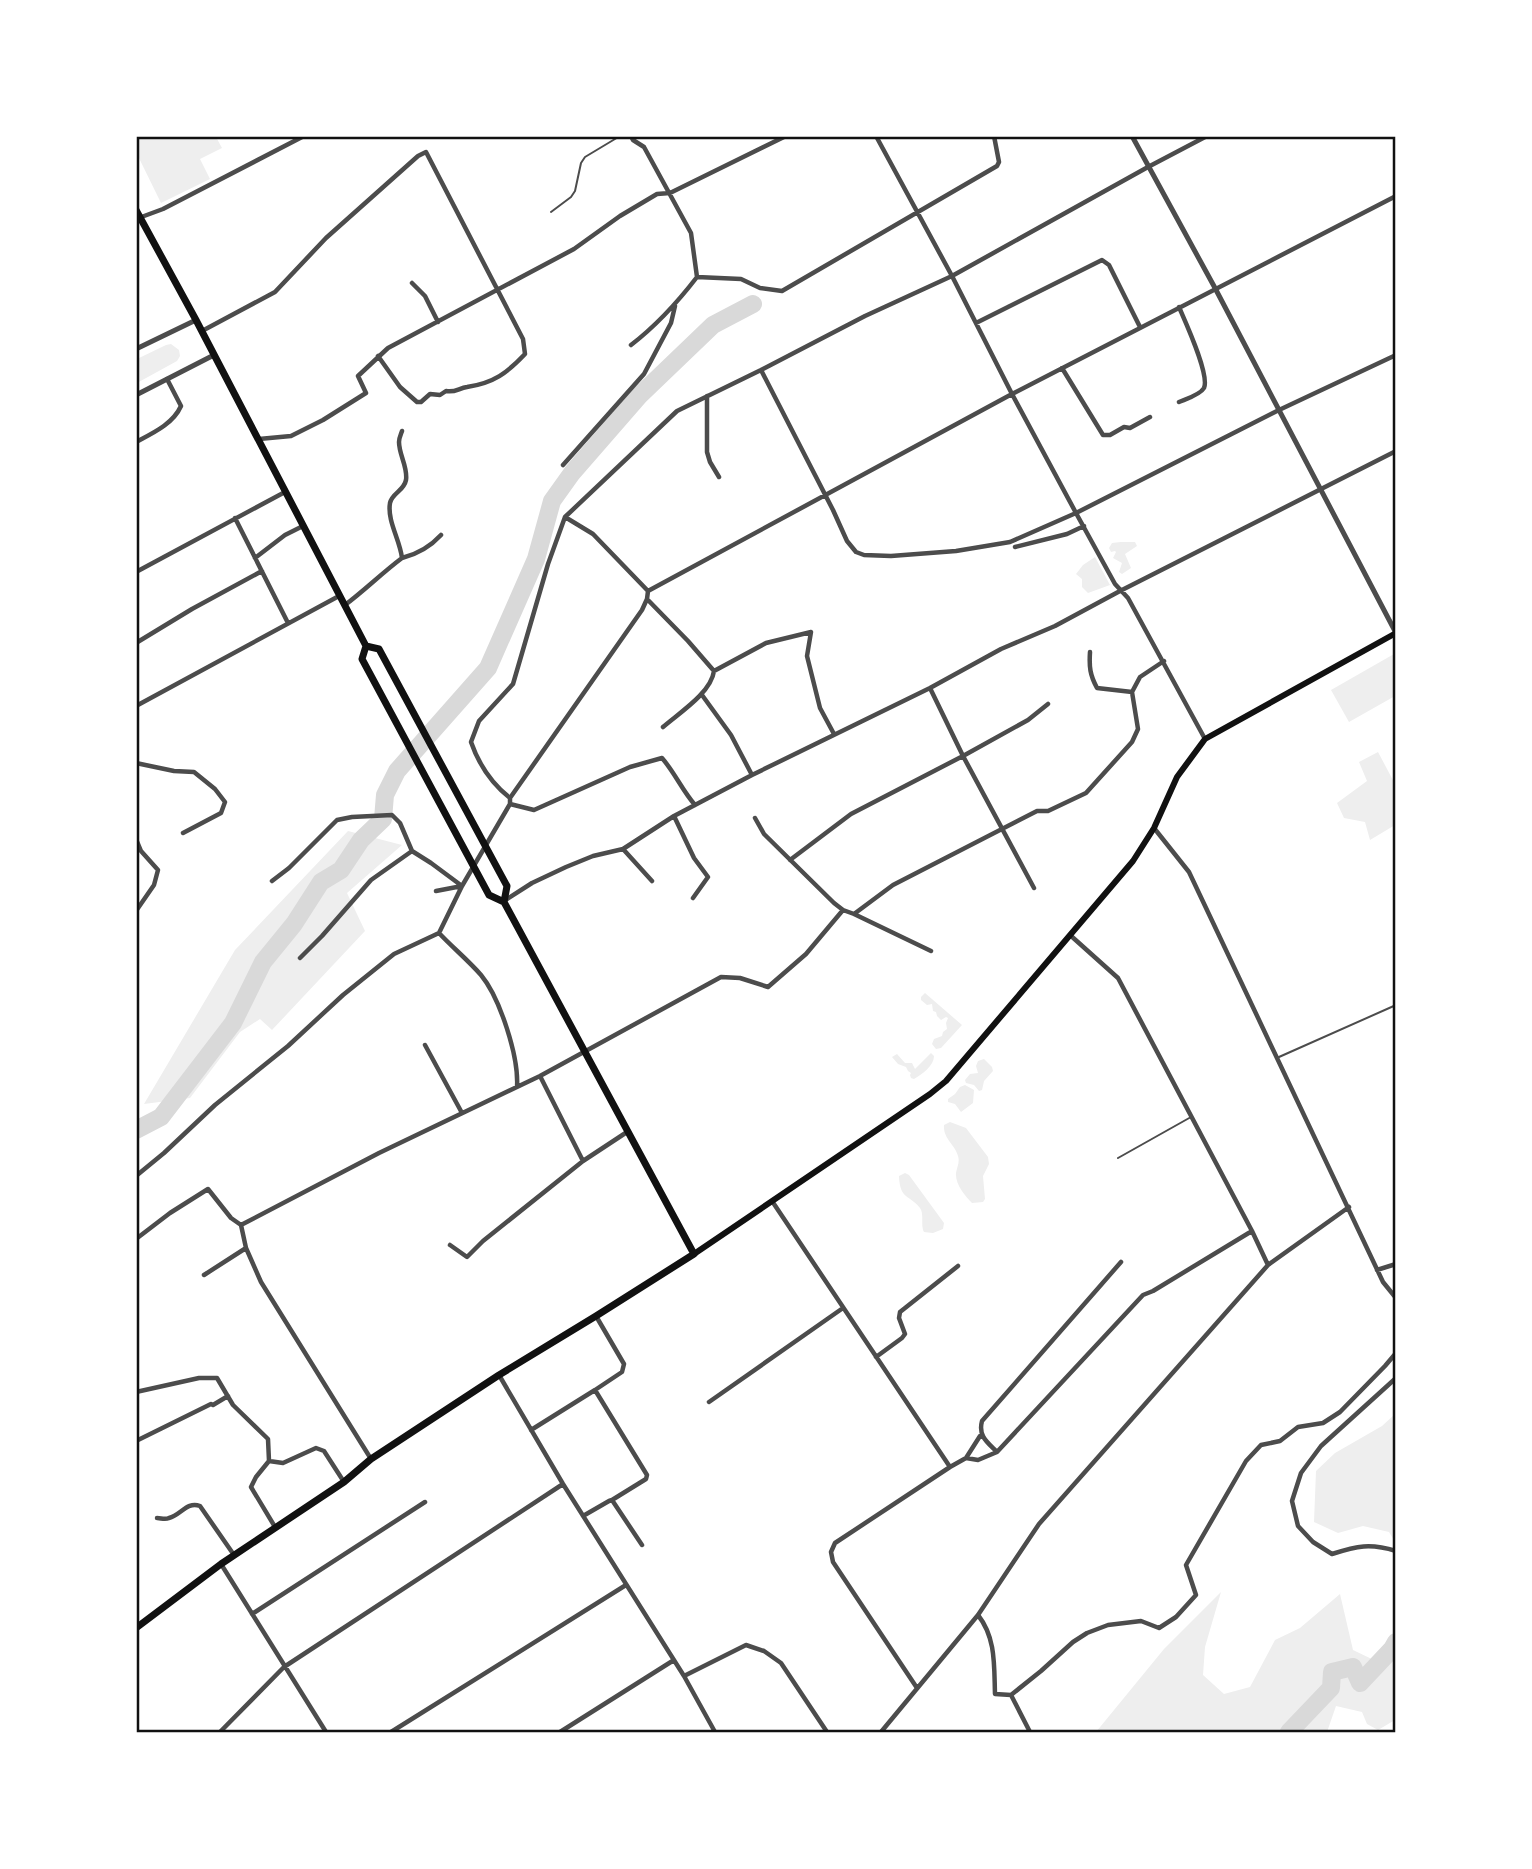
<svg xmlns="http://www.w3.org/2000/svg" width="1532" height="1869" font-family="'Fira Sans',sans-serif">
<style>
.green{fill:#eee}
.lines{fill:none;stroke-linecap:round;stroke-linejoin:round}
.river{stroke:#d9d9d9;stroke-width:18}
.service{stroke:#4c4c4c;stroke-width:2}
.minor{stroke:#4c4c4c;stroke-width:4.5}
.tertiary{stroke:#4c4c4c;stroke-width:5}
.secondary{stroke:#111;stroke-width:6}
.primary{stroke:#111;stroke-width:7}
.neatline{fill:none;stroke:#111;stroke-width:2.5}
</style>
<rect width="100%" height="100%" fill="#fff"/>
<path class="green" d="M140 136 216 137 222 148 200 159 210 179 161 203 137 154V138Z
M171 344 179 350 180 356 177 361 137 383V359L166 345Z
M1121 542H1135L1137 546 1125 554 1131 568 1122 574 1119 572 1122 563 1113 558 1116 552 1115 551 1111 552 1109 548 1112 543Z
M1095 557 1110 585 1088 593 1082 587V579L1076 574 1083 565Z
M1394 654 1396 657 1395 696 1349 722 1331 690Z
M1378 752 1395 784V825L1370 840 1365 822 1344 818 1337 803 1367 781 1359 762Z
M348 831 402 845 347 893 365 931 272 1030 260 1019 240 1032 190 1098 144 1104 235 950Z
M925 993 962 1025 941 1048 936 1049 932 1044 934 1039 942 1036 943 1032 947 1029 946 1023 948 1018 946 1017 941 1020 937 1016 936 1012 933 1011 932 1004 927 1005 921 1000V997Z
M931 1053 934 1056C934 1066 922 1074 914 1079L911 1078 910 1075 911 1073 908 1071 906 1067 898 1064 892 1057 897 1054 905 1063H912L915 1069Z
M984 1059 992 1067 993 1071 984 1081 982 1090 979 1091 974 1085 966 1083 965 1080 970 1074 978 1073 976 1066 978 1061Z
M965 1085 974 1090 973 1103 961 1112 955 1104 948 1102V1099L955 1094 960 1087Z
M950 1122 966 1128 988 1157 989 1164 983 1176 985 1199 983 1202 972 1203C965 1196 955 1184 956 1173 957 1167 960 1162 958 1156 955 1144 943 1139 944 1125Z
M905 1173 909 1175 944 1223 943 1229 933 1233 924 1232 923 1230C921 1222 924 1214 920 1208 909 1194 900 1200 899 1176Z
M1395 1414V1542L1389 1532 1363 1526 1338 1533 1314 1522 1316 1471 1335 1453 1382 1426Z
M1221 1592 1205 1647 1203 1675 1224 1694 1250 1687 1275 1640 1300 1628 1340 1594 1353 1650 1378 1662 1395 1656V1720L1378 1730 1367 1724 1362 1712 1336 1706 1327 1732H1096L1164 1649Z"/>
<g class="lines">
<path class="river" d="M136 1130 161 1117 233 1023 263 962 294 924 321 882 341 870 361 840 383 819 385 795 397 771 488 668 536 559 552 501 572 473 639 396 713 325 753 304
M1289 1732 1331 1688 1332 1672 1353 1667 1360 1683 1392 1649 1396 1642"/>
<path class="service" d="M551 212 571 197 575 191 581 163 585 157 620 136
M1279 1057 1396 1005
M1118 1158 1191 1117"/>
<path class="minor" d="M631 136 633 140 644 147 691 233 697 277
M876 136 952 276 1012 394 1076 513 1115 584 1128 598 1205 739
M136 219 163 209 304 136
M697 277 741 279 760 288 782 291 997 166 999 162 994 136
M412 283 425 296 438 322
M1179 307C1185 321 1210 375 1204 388 1200 395 1186 399 1179 402
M976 323 1102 260 1109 265 1140 327
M202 331 275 292 326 238 418 156 426 152 523 339 525 354C507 373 494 383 467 387 459 388 455 393 446 391L440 395 430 394 421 402H417L400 387 378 356
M631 345C657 325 677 303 697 277
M1062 368 1103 435H1110L1124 427 1130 428 1150 417
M761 370 833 510 847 541 856 552 864 555 891 556 956 551 1010 542 1076 513 1279 410 1396 355
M707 396V452L710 462 719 477
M259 439 291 436 323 420 366 393 358 376 388 348 574 249 620 216 657 194 670 193 786 136
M136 442C153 433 173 424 181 406L167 379
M563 465 644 374 671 323 675 306
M565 517 593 534 648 591
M235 518 288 623
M1015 547 1067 534 1084 526
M255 558 285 535 303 526
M402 558C418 554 430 547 441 535
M136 572 285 492
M647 599 688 641 714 671C711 693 679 713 663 727
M345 605C365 590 382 573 402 558 400 540 387 521 390 503 392 493 404 491 406 480 408 467 399 455 399 442 399 438 401 434 402 431
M136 643 192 609 262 571
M1090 652C1089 667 1090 675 1097 688L1132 692
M714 671 766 643 811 632 807 656 820 708 834 734
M930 688 963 756 1034 888
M702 695 731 735 752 775
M136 706 339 596
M136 763 174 771 194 772 215 789 225 802 221 813 183 833
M510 798 642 610 647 599 648 591 1012 394 1396 196
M510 804 534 810 630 767 662 758C675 773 682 790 695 805
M674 816 694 858 708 877 693 898
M755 818 764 834 834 903 843 910
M1154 828 1189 872 1383 1282 1396 1298
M136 839 141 851 158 870 154 885 136 911
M623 849 652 881
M790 860 851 814 963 756 1028 720 1048 704
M272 881 289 868 337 820 352 817 392 815 400 823 412 851
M504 901 532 883 566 867 593 856 623 849 674 816 752 775 930 688 1001 649 1055 626 1120 591 1396 451
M854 914 931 951
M1070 935 1118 978 1252 1231 1268 1265
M300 958 322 936 371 880 412 851 431 863 462 886 436 891
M425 1045 462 1113
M540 1076 583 1161
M517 1087C519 1057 500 998 481 975 468 960 452 947 439 933L462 886 510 804V798C491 783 479 765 471 742L479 721 513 684 548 564 565 517 677 411 761 370 865 316 952 276 1148 167 1207 136
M136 1176 164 1153 215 1105 288 1046 343 995 394 954 439 933
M772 1201 950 1467 835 1543 831 1552 833 1562 917 1688
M241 1225 379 1153 540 1076 721 977 740 978 768 987 806 954 843 910 854 914 893 885 1037 811H1048L1086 793 1132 742 1138 729 1132 692 1140 677 1164 661
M136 1239 170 1213 208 1189 231 1218 241 1225 246 1248 261 1282 371 1459
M450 1245 467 1257 483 1241 583 1161 627 1132
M1377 1270 1396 1264
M204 1275 246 1248
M596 1316 624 1364 622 1372 595 1390 647 1475 646 1479 612 1500
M876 1357 902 1338 905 1334 899 1318 900 1312 958 1266
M499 1375 563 1484 684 1676 715 1732
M1396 1378 1321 1446 1301 1473 1292 1501 1298 1526 1313 1542 1332 1554C1357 1546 1370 1543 1396 1551
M136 1392 199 1378H217L233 1405 268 1439 269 1461 256 1477 251 1487 275 1527
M709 1402 843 1308
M531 1430 595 1390
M136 1441 211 1404 213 1405 228 1396
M997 1452C987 1442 978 1436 982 1421L1121 1262
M966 1458 978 1460 997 1452 1143 1295 1153 1291 1252 1231
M269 1461 283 1463 316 1448 324 1451 344 1482
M950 1467 966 1458 980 1436
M583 1516 609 1501 612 1500 642 1545
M157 1518C161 1518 165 1520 169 1518 181 1515 187 1501 200 1506L234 1555
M221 1564 326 1732
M252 1614 425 1502
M978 1615C996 1638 994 1665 995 1694L1011 1695
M684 1676 746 1645 764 1651 781 1663 827 1732
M1011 1695 1041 1671 1073 1642 1087 1633 1108 1625 1141 1621 1159 1628 1176 1617 1196 1595 1186 1565 1246 1461 1261 1445 1280 1441 1298 1427 1323 1423 1340 1412 1385 1366 1396 1353
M1011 1695 1030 1732
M220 1732 284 1667 563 1484
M391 1732 626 1585
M560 1732 674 1660
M881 1732 978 1615 1039 1524 1268 1265 1349 1207"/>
<path class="tertiary" d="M1132 136 1215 288 1396 633
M136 349 196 320
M136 395 214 355"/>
<path class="secondary" d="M694 1254 930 1094 946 1081 1133 861 1154 828 1177 777 1205 739 1396 633"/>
<path class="primary" d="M136 210 196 320 366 646 362 659 489 895 504 902 694 1254 596 1316 499 1375 371 1459 344 1482 221 1564 136 1628
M366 646 379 649 507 886 504 902"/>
</g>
<rect width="1532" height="1869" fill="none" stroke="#ffffff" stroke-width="276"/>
<rect x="138" y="138" width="1256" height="1593" class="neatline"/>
</svg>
